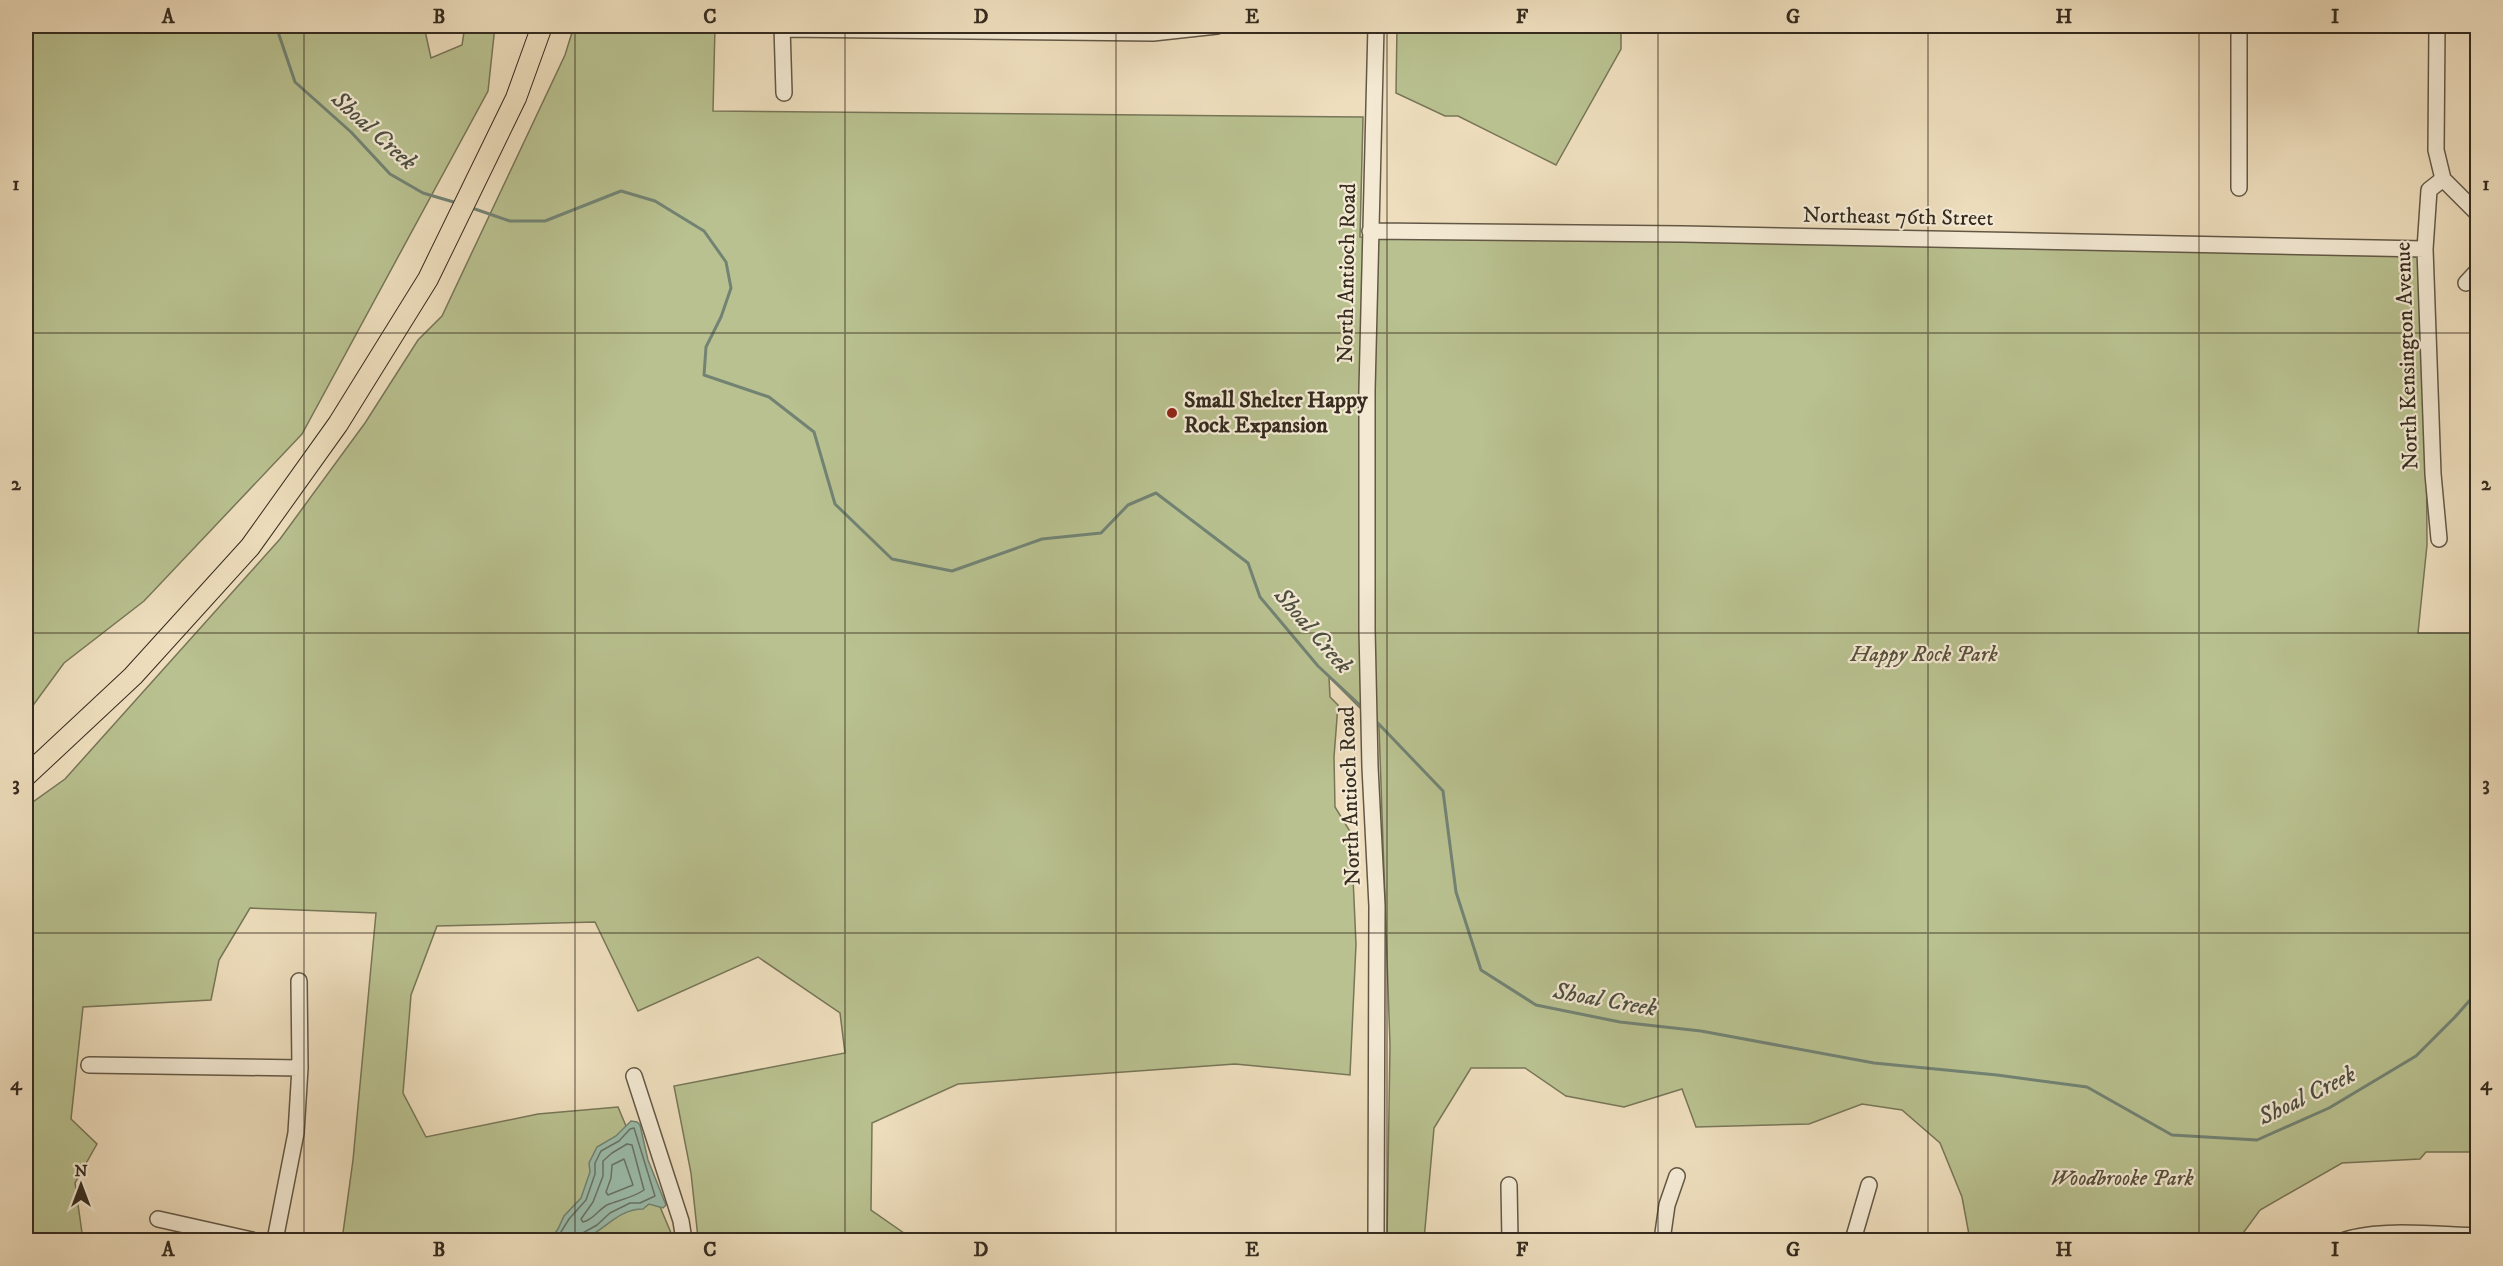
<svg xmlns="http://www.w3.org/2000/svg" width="2503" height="1266" font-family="'IM FELL DW Pica',serif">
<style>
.green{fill:#b9c190;stroke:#777658;stroke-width:1.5}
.water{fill:#9bbdac;stroke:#728374;stroke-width:1.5}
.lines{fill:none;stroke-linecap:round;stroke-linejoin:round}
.shore{stroke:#687466;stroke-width:1.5}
.stream{stroke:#728374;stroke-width:3}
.minor-casing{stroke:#635846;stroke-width:18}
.major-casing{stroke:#352b1f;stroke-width:22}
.minor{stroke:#f4ead4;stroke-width:15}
.major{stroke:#eedebd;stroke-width:20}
.grid{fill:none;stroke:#352b1f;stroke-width:1.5;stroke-opacity:0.55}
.poi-dot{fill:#8f2418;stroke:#f4ead4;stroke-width:2}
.labels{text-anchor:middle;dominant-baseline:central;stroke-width:4.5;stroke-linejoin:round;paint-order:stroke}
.street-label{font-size:22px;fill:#352b1f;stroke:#f4ead4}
.poi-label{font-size:22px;font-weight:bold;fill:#352b1f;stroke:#f4ead4;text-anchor:start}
.park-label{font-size:22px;font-style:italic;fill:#56503b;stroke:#f4ead4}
.water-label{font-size:24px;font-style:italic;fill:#4e5042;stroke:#f4ead4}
.neatline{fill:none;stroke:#352b1f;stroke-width:2}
.grid-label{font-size:20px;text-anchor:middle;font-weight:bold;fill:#352b1f}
</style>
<rect width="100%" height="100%" fill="#eedebd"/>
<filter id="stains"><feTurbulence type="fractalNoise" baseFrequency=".00333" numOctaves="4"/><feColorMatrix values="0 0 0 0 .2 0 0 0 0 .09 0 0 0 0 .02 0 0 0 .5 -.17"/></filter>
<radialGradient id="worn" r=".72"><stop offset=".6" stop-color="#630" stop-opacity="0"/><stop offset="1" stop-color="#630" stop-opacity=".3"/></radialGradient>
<path class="green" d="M26 26H424L431 58 462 45 465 26H495L488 91 302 434 144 601 64 663 26 715Z
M574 26H715L713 111 1363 117 1360 237 2425 249 2427 545 2418 633H2477V1152H2426L2420 1159 2342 1163 2260 1210 2238 1240H1970L1962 1197 1940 1143 1902 1110 1862 1104 1809 1124 1696 1127 1682 1089 1624 1107 1566 1096 1525 1068H1471L1434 1128 1424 1240H1387L1390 1045 1379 727 1329 677 1330 697 1338 705 1334 757 1335 807 1351 833 1356 944 1350 1075 1235 1064 958 1084 872 1123 871 1210 911 1238H698L691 1173 674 1086 845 1053 840 1013 758 957 638 1011 595 922 437 926 411 995 403 1093 426 1137 538 1114 618 1107 674 1240H342L353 1160 376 913 250 908 219 960 211 1000 83 1007 71 1119 97 1144 75 1183 83 1240H26V807L65 779 280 539 365 423 418 340 442 316 565 55Z
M1397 26H1621V49L1556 165 1458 116H1445L1396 93Z"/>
<path class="water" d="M631 1121 637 1122 640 1125 648 1160 666 1205 663 1208 649 1204 643 1209C618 1209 605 1230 584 1239 575 1243 559 1241 550 1240L558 1229 564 1216 581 1198 590 1172 589 1163 597 1147 616 1136Z"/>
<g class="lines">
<path class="shore" d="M627 1144 632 1145 644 1190C634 1197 620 1200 607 1205 598 1210 593 1220 583 1222L581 1219 593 1202 603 1176V1161L612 1153Z
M624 1159 633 1185 608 1195 606 1192 611 1178 612 1165Z
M556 1240 569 1219 586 1200 595 1174V1163L601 1151 619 1141 630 1129 634 1128 655 1196 640 1203H630L610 1213 597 1225 581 1234 579 1240"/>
<path class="stream" d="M276 26 295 82 351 132 390 174 423 193 457 203
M472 208 510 221H545L621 191 655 201 704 231 726 262 731 288 721 317 706 347 704 375 769 397 814 432 835 504 892 559 952 571 1042 539 1101 533 1128 505 1156 493 1248 563 1260 597 1318 666 1364 709
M1375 720 1443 791 1456 892 1481 970 1536 1005 1620 1022 1701 1031 1874 1063 1997 1075 2087 1087 2172 1135 2257 1140 2329 1108 2416 1056 2455 1017 2478 991"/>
<g class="minor-casing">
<path id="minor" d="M782 26 784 93
M2437 26 2436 150 2443 179 2478 214
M783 29 1153 33 1217 26
M2239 188V26
M1370 231 1683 234 2425 249
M2466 283 2478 270
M2439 539 2433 474 2425 249 2429 190 2443 179
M89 1065 300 1068
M634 1076 681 1221 684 1240
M1509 1185 1510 1240
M158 1219 252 1240
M275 1240 296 1133 300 1068 299 981
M1376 1240 1377 906 1370 767 1367 629V390L1376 26
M1662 1240 1667 1205 1677 1176
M1853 1240 1869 1185
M2345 1240C2380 1228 2440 1235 2478 1236"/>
</g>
<g class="major-casing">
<path id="major" d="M26 776 133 676 250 547 338 424 428 279 516 98 542 26"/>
</g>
<use href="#minor" class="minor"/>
<use href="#major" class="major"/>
</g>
<path class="grid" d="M304 26V1240M575 26V1240M845 26V1240M1116 26V1240M1387 26V1240M1658 26V1240M1928 26V1240M2199 26V1240M26 333H2478M26 633H2478M26 933H2478"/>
<circle class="poi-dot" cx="1172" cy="413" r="6"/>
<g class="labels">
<g class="street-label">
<text transform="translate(1898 217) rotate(1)">Northeast 76th Street</text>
<text transform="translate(1347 273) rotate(-89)">North Antioch Road</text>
<text transform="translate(2407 356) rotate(-92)">North Kensington Avenue</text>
<text transform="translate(1350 796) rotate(-92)">North Antioch Road</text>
</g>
<g class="poi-label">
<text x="1184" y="400">Small Shelter Happy<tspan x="1184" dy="25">Rock Expansion</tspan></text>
</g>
<g class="park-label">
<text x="1924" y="654">Happy Rock Park</text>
<text x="2122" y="1178">Woodbrooke Park</text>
</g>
<g class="water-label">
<text transform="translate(374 131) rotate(42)">Shoal Creek</text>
<text transform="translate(1313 631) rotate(49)">Shoal Creek</text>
<text transform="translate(1605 1000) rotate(10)">Shoal Creek</text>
<text transform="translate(2307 1096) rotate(-26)">Shoal Creek</text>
</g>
</g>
<rect width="2503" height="1266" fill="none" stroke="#eedebd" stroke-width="66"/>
<g transform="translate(81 1185)" stroke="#f4ead4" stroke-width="4.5" paint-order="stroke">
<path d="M0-4.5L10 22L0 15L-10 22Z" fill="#352b1f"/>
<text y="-9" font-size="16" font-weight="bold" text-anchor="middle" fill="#352b1f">N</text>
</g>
<rect x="33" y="33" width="2437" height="1200" class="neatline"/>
<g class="grid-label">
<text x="168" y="23">A</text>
<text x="439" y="23">B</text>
<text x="710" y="23">C</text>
<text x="981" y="23">D</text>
<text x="1252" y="23">E</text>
<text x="1522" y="23">F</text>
<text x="1793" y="23">G</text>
<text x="2064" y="23">H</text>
<text x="2335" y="23">I</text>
<text x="16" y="190">1</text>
<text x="2486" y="190">1</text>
<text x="16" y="490">2</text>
<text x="2486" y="490">2</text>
<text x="16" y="790">3</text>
<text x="2486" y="790">3</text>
<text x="16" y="1090">4</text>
<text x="2486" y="1090">4</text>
<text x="168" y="1256">A</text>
<text x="439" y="1256">B</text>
<text x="710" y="1256">C</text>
<text x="981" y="1256">D</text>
<text x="1252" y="1256">E</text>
<text x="1522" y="1256">F</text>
<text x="1793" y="1256">G</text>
<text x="2064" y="1256">H</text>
<text x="2335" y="1256">I</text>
</g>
<rect width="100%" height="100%" filter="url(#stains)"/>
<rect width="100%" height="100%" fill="url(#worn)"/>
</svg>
